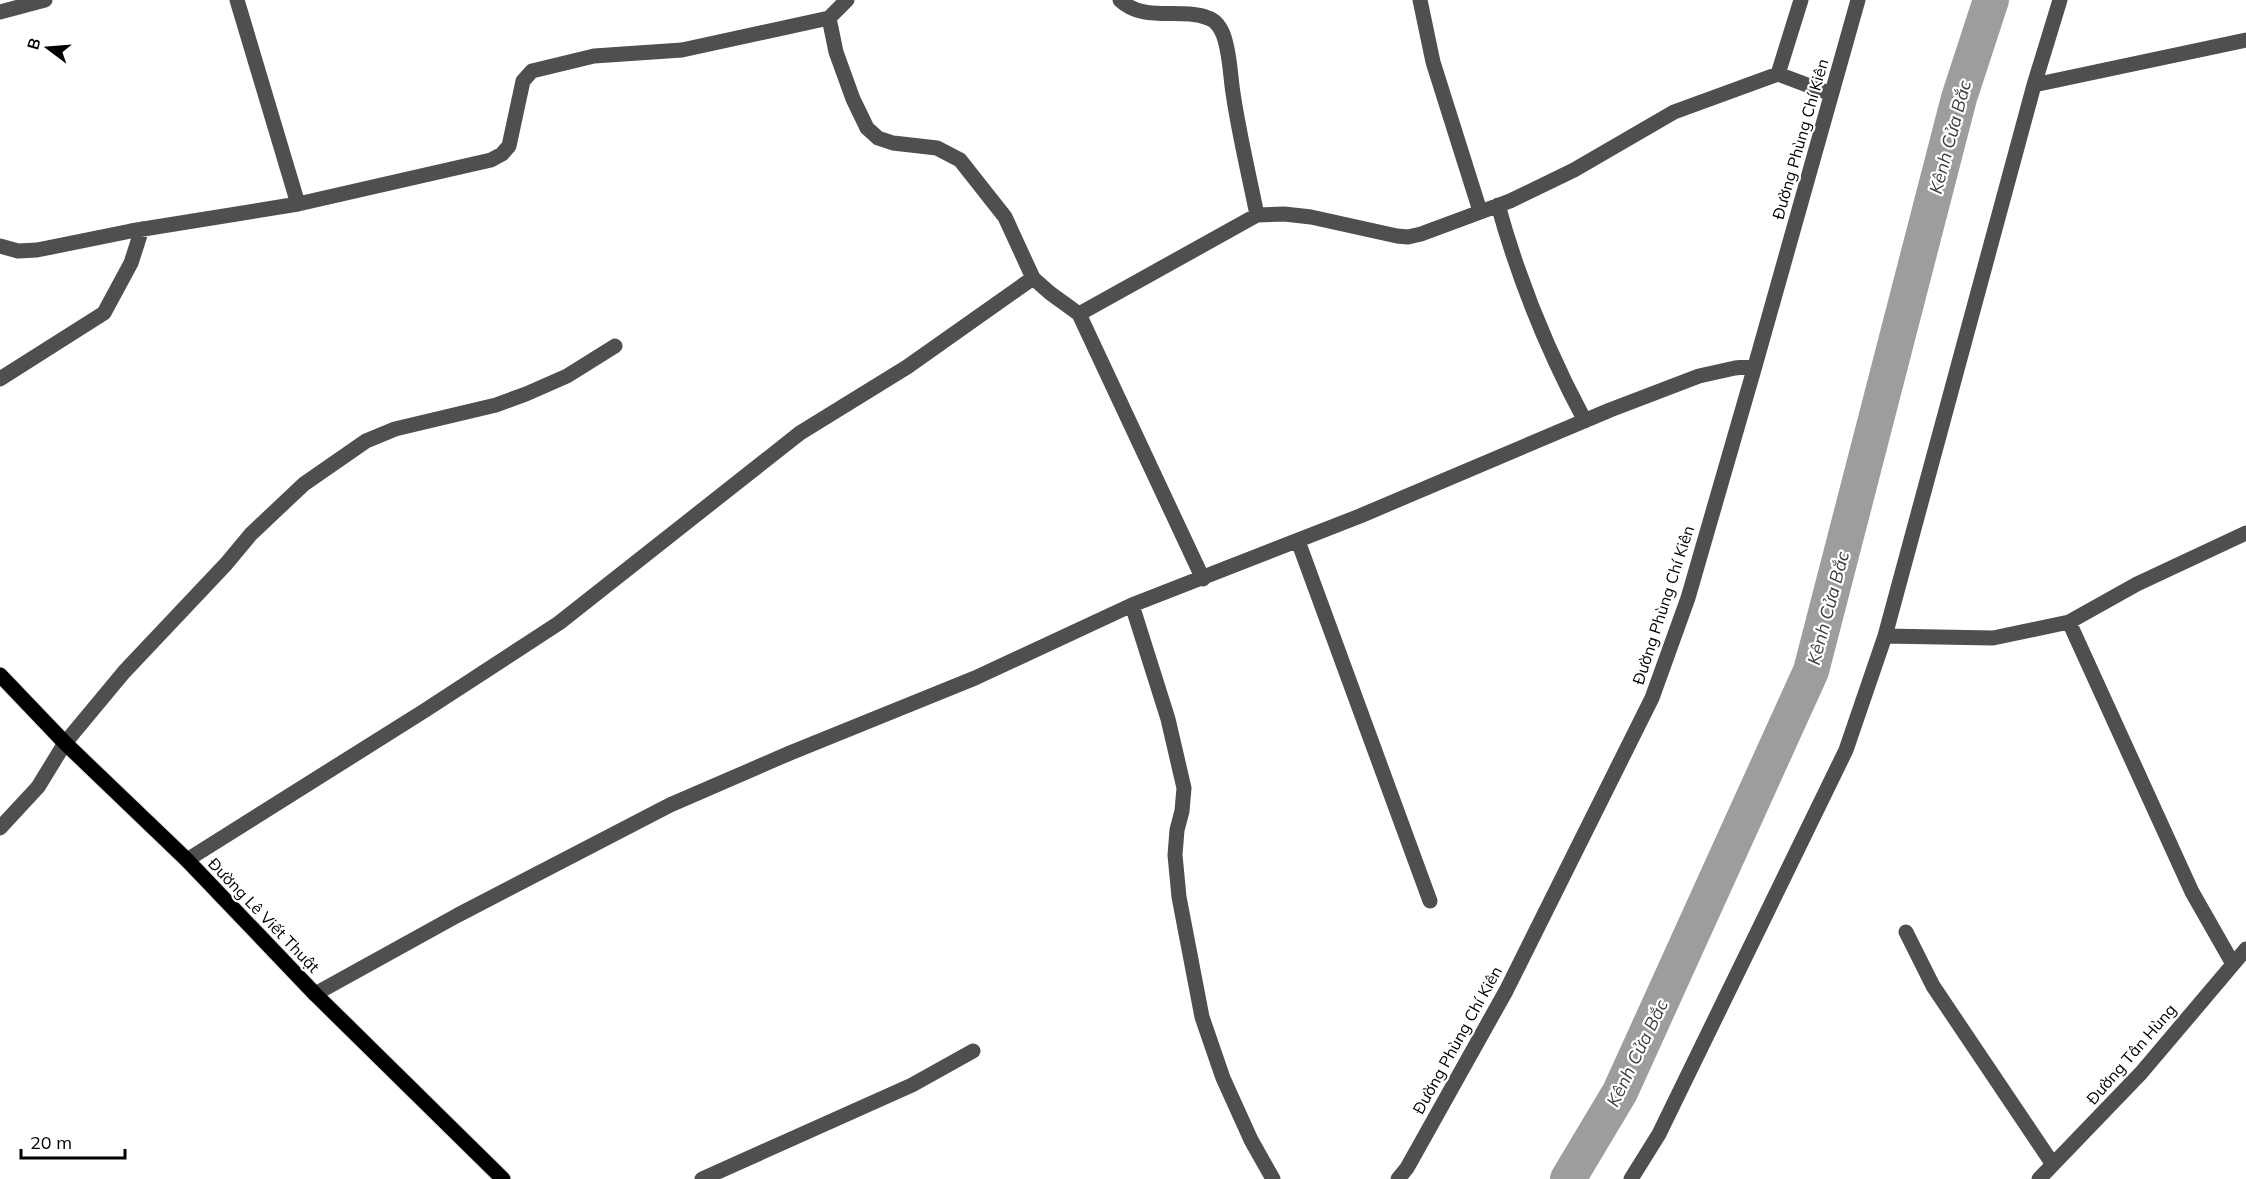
<svg xmlns="http://www.w3.org/2000/svg" width="2246" height="1179" font-family="Mulish,sans-serif">
<style>
.lines{fill:none;stroke-linecap:round;stroke-linejoin:round}
.canal{stroke:#9d9d9d;stroke-width:36}
.major-casing{stroke:#dbdbdb;stroke-width:17}
.minor{stroke:#4f4f4f;stroke-width:15}
.major{stroke:#000;stroke-width:15}
.labels{text-anchor:middle;dominant-baseline:central;stroke-width:4.5;stroke-linejoin:round;paint-order:stroke}
.street-label{font-size:16px;fill:#000;stroke:#fff}
.water-label{font-size:18px;font-style:italic;fill:#3e3e3e;stroke:#fff}
</style>
<rect width="100%" height="100%" fill="#fff"/>
<g class="lines">
<path class="canal" d="M1568 1179 1620 1092 1811 671 1959 98 1991 0"/>
<g class="major-casing">
<path id="major" d="M0 675 65 743 187 860 315 994 503 1179"/>
</g>
<path class="minor" d="M237 0 298 204
M847 0 829 18 836 52 853 99 867 128 878 138 893 143 937 148 960 160 1005 217 1033 278 1050 293 1079 314 1203 579
M1120 0C1144 23 1180 7 1208 18 1215 20 1220 27 1223 34 1230 52 1230 74 1233 93 1239 134 1249 175 1257 215
M1420 0 1433 62 1480 211
M0 12 45 0
M1778 74 1801 0
M2034 85 2246 40
M1498 205C1519 281 1548 352 1585 421
M0 246 18 251 37 250 131 231 298 204 491 160 502 154 509 146 523 81 532 71 594 56 682 50 829 18
M1079 314 1257 215 1284 214 1311 217 1397 236 1408 237 1421 234 1510 201 1574 170 1674 112 1778 74 1831 94
M0 379 104 313 131 263 142 229
M1298 541 1430 901
M1132 605 1168 719 1184 788 1182 811 1177 830 1175 855 1179 897 1202 1017 1223 1078 1251 1140 1273 1179
M2069 622 2192 892 2233 964
M1885 636 1993 638 2069 622 2137 584 2246 533
M0 828 38 787 65 743 124 672 226 564 251 534 304 484 366 441 395 429 496 405 526 394 567 376 615 346
M187 860 424 711 559 623 800 433 907 367 1033 278
M1906 932 1933 986 2052 1163
M315 994 458 915 670 805 790 753 975 678 1132 605 1360 516 1610 410 1699 376 1735 368 1755 366
M702 1179 912 1085 973 1051
M1398 1179 1407 1168 1506 991 1652 698 1688 598 1755 366 1858 0
M1631 1179 1659 1134 1846 750 1885 636 2034 85 2060 0
M2039 1179 2141 1073 2246 949"/>
<use href="#major" class="major"/>
</g>
<g class="labels">
<g class="street-label">
<text transform="translate(1800 139) rotate(-74)">Đường Phùng Chí Kiên</text>
<text transform="translate(1663 605) rotate(-72)">Đường Phùng Chí Kiên</text>
<text transform="translate(264 915) rotate(46)">Đường Lê Viết Thuật</text>
<text transform="translate(1457 1040) rotate(-61)">Đường Phùng Chí Kiên</text>
<text transform="translate(2131 1054) rotate(-49)">Đường Tân Hùng</text>
</g>
<g class="water-label">
<text transform="translate(1950 137) rotate(-75)">Kênh Cửa Bắc</text>
<text transform="translate(1828 608) rotate(-75)">Kênh Cửa Bắc</text>
<text transform="translate(1637 1053) rotate(-64)">Kênh Cửa Bắc</text>
</g>
</g>
<g transform="translate(48 48) rotate(286)" stroke="#ffffff" stroke-width="4.5" paint-order="stroke">
<path d="M0-4.5L10 22L0 15L-10 22Z" fill="#000000"/>
<text y="-9" font-size="16" font-weight="bold" text-anchor="middle" fill="#000000">B</text>
</g>
<path d="M21 1149v9h104v-9" fill="none" stroke="#000000" stroke-width="3"/>
<text x="30" y="1149" font-size="18" fill="#000000" stroke="#ffffff" stroke-width="4.5" paint-order="stroke">20 m</text>
</svg>
